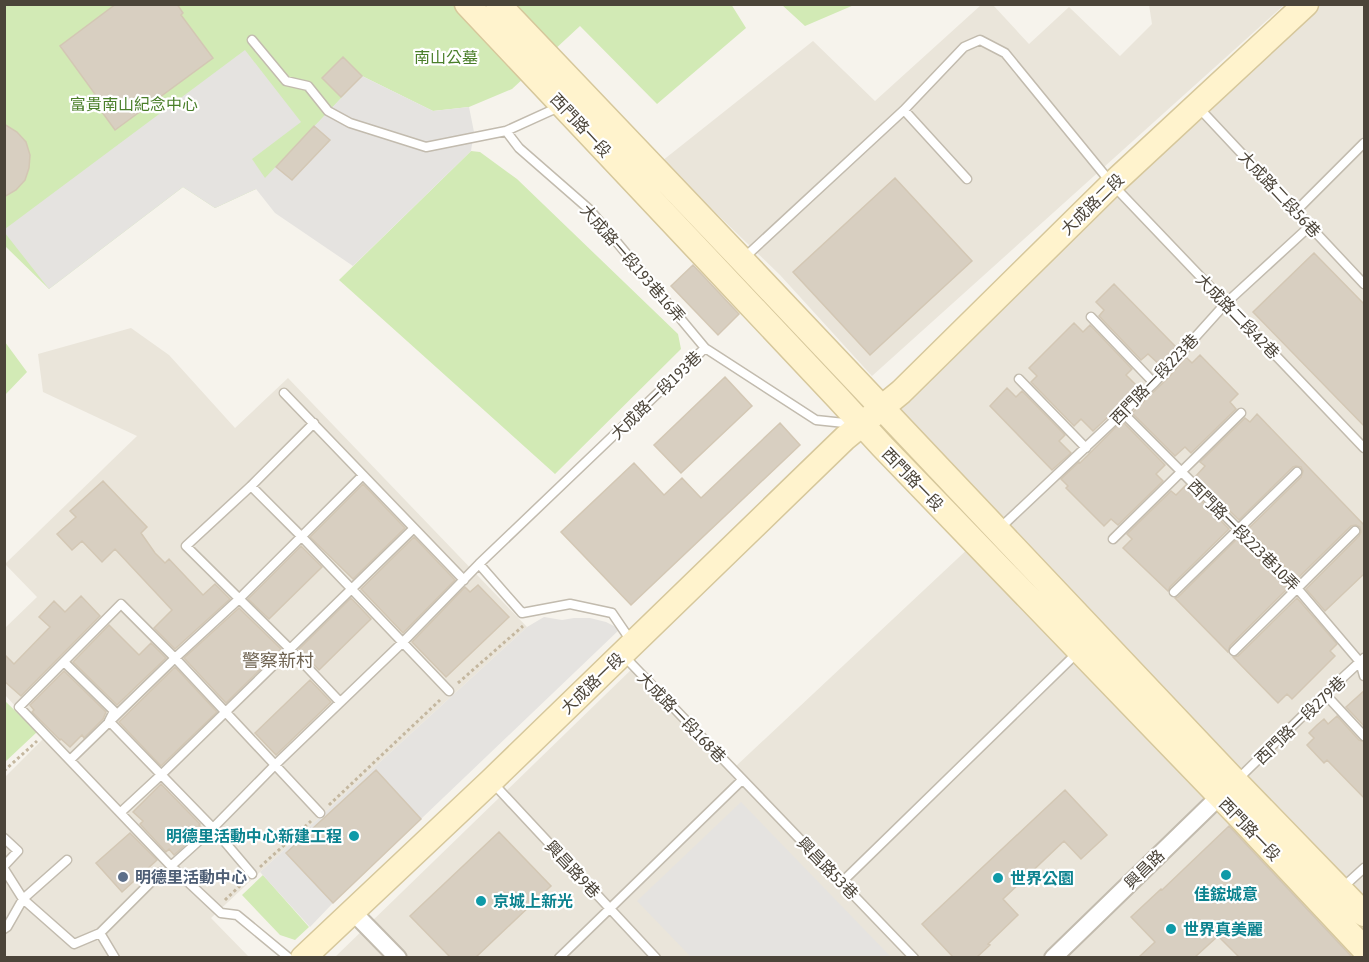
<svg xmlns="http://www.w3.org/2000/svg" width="1369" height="962" font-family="'Asap Condensed','Noto Sans TC',sans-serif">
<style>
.residential{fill:#eae5da}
.green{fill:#d2eab5}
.parking{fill:#e5e3e0}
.building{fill:#d8cfc1;stroke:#d3c7b4;stroke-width:1.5}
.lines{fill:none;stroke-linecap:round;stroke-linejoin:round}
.lane-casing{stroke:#c2bbae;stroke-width:11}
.street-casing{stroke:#c2bbae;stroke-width:20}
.secondary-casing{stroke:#d6c79b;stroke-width:27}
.path{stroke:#c4b79f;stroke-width:3;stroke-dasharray:3 3;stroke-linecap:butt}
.lane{stroke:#fff;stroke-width:8}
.street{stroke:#fff;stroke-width:16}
.secondary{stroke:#fff3cd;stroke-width:24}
.culture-dot{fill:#0f9aa8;stroke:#fff;stroke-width:2}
.service-dot{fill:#5c6f8a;stroke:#fff;stroke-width:2}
.labels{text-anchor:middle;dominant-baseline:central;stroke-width:4.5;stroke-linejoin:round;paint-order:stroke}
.park-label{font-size:16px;fill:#4a7f2a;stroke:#fff}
.street-label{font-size:16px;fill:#4b4439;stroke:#fff}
.culture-label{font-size:16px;font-weight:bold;fill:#0d838f;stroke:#fff;text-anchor:start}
.service-label{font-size:16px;font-weight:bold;fill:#4e5e75;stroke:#fff;text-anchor:start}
.neighbourhood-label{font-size:18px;fill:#6e6250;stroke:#fff}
</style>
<rect width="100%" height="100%" fill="#f6f3ec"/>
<path class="residential" d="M981 5H993L1029 44 1069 7 1120 56 1152 24 1149 5H1284L872 376 780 275 662 161 813 41 875 101Z
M1314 5H1364V906L890 409Z
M131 328 169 355 235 428 288 378 527 627 260 872 211 918 249 957H5V777L44 738 5 695V628L37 597 5 564 137 436 43 392 38 354Z
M972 545 1364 958H334L636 665 735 767Z"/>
<path class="green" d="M731 4 746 28 657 104 580 26 512 89 469 107 433 111 362 76 256 189 215 208 183 187 49 289 5 246 4 5Z
M782 5H854L805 26Z
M471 151 480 152 517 179 678 334 681 349 555 474 339 280Z
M5 342 27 372 5 395H4Z
M5 701 37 732 5 762Z
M263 875 309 927 295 940 280 935 242 895Z"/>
<path class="parking" d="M245 50 301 122 252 159 265 178 362 76 433 111 469 107 474 132 471 151 353 266 275 213 256 189 215 208 183 187 49 289 5 233V229Z
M544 617 562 620 574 618H590L606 622 620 629 421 819 376 771 287 853 333 903 310 927 260 872 527 627Z
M741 802 891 957H691L637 901Z"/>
<path class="building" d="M116 4H177L183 13 181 15 213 58 115 130 91 97 95 94 60 46Z
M343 57 362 76 341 97 322 78Z
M4 124 17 132 26 142 30 155 29 168 25 180 16 190 4 197Z
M314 126 330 140 292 180 276 167Z
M895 178 972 261 870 355 793 272Z
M1314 253 1365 305V427L1253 312Z
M693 265 739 314 718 335 671 286Z
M1114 284 1177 348 1161 366 1148 354 1141 360 1099 316 1104 310 1096 302Z
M1074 323 1083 332 1090 325 1132 369 1126 375 1139 388 1093 431 1081 419 1074 426 1031 382 1037 376 1029 368Z
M1200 355 1238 394 1230 402 1236 409 1191 453 1185 447 1175 456 1132 413 1170 376 1186 357 1192 363Z
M725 377 752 406 681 473 654 445Z
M1007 388 1016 397 1022 391 1065 435 1059 441 1071 453 1052 470 990 406Z
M1257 414 1365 526V573L1325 611 1306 589 1359 536 1361 532 1360 527 1356 525 1351 526 1297 579 1248 529 1301 477 1303 471 1301 467 1296 466 1293 467 1239 520 1195 477 1205 466 1200 462 1245 418 1250 422Z
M1122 421 1165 465 1156 474 1163 481 1118 525 1111 519 1104 526 1066 488 1068 486 1061 479 1079 462 1080 463Z
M780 423 800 445 631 605 561 532 634 463 664 495 682 478 701 498Z
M103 481 147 527 141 533 155 553 165 563 169 559 203 595 215 584 230 599 175 649 154 628 172 610 115 549 102 562 82 541 72 550 57 534 76 517 70 511Z
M363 484 405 528 353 579 310 537Z
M1186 485 1229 529 1170 587 1168 591 1123 548 1132 539 1127 534 1171 491 1176 495Z
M414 537 455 580 403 633 361 589Z
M1238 538 1288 588 1230 646 1228 652 1175 598 1178 597Z
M301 546 322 567 269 619 248 599Z
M478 585 509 617 446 677 412 642 465 587 470 592Z
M81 596 100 616 21 696 4 681V654L14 664 50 627 39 617 54 601 65 612Z
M351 598 371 619 319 670 299 649Z
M1297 598 1337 644 1330 651 1335 656 1292 699 1287 694 1278 703 1233 657 1238 656Z
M239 608 281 649 226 703 184 658Z
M109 625 139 655 151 643 166 658 117 705 73 662Z
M175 667 217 712 161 766 119 722Z
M64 671 106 712 103 719 84 738 82 735 70 747 61 739 60 740 32 712 34 710 30 705Z
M310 680 331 702 276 755 255 733Z
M1365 690V727L1346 707Z
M1337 716 1359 740 1365 742V799L1327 760 1324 763 1307 745 1314 738 1309 733 1317 725 1324 719 1328 724Z
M376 770 421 819 333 903 286 853Z
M161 784 200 824 199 825 203 829 174 855 169 849 166 852 140 824 143 821 133 812Z
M1065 790 1107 835 1081 859 1064 841 1003 899 1018 915 988 944 990 945 977 957H953L922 924Z
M1229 826 1352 957H1239L1218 936 1195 957H1139L1155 942 1131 917 1161 889 1162 890Z
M499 832 551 886 476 957H450L410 916Z
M130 833 157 860 122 892 96 863Z"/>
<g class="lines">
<g class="lane-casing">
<path id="lane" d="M252 40 286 81 308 86 328 111 350 123 426 147 506 131 561 106
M1199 108 1364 284
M904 110 967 179
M506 131 519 148 590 210 705 348
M1296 211 1364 143
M744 258 904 110 964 47 980 40 1005 53 1112 184 1364 448
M1091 317 1154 383
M1019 379 1086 448
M284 393 464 580
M1123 413 1297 588 1360 662 1364 676
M314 423 251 486 186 546 290 649 340 702
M251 486 301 536 449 691
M999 529 1154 383 1226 303 1310 226
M1113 539 1241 413
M479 564 522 613 570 604 612 613 631 641
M1174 592 1297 472
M1234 651 1355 531
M623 655 914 958
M64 662 114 711 109 721 213 828 252 874
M1325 694 1364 736
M70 760 175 658 239 599 363 475
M1237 780 1325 694 1364 658
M492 782 656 958
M121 812 162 774 414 528
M4 838 18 851 4 866
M171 866 213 828 275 765 402 643 479 564 705 348 816 420 854 424
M4 869 23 899 67 860
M842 882 1078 652
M1341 889 1364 868
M4 929 7 927 23 899 74 944 100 933 115 958
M100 933 161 872
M289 958 237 915 221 913 171 866 19 707 121 604 175 658 320 813
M559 958 742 780"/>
</g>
<g class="street-casing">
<path id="street" d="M353 912 398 958
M1053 958 1226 790"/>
</g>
<g class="secondary-casing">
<path id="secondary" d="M467 4 838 398 882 446 1237 814 1364 949
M498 4 742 260 1235 781 1364 914
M303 958 491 781 845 438 901 392 1112 184 1306 4"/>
</g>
<path class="path" d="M458 683 523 626
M4 771 37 741
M329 805 440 700
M260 867 311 821
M225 900 244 882"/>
<use href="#lane" class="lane"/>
<use href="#street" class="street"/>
<use href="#secondary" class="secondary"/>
</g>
<g class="culture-dot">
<circle cx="354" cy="836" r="6"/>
<circle cx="1226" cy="875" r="6"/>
<circle cx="998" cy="878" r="6"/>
<circle cx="481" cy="901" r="6"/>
<circle cx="1171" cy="929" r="6"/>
</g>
<circle class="service-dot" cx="123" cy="877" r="6"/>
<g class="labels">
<g class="park-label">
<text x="446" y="57">南山公墓</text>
<text x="134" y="104">富貴南山紀念中心</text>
</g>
<g class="street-label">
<text transform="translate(581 125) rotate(47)">西門路一段</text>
<text transform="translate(1280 194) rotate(47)">大成路二段56巷</text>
<text transform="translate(1092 204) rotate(-44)">大成路二段</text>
<text transform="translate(633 263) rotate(49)">大成路一段193巷16弄</text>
<text transform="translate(1238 316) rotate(46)">大成路二段42巷</text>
<text transform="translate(1154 379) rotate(-46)">西門路一段223巷</text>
<text transform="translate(656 395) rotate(-44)">大成路一段193巷</text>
<text transform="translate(913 479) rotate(46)">西門路一段</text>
<text transform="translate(1244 535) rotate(45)">西門路一段223巷10弄</text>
<text transform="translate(592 683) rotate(-44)">大成路一段</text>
<text transform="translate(682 717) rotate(46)">大成路一段168巷</text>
<text transform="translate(1300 720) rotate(-44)">西門路一段279巷</text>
<text transform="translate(1250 829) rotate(46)">西門路一段</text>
<text transform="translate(828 868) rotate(46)">興昌路53巷</text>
<text transform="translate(573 869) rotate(47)">興昌路9巷</text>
<text transform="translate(1144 869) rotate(-44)">興昌路</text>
</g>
<g class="culture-label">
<text x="342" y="836" text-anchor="end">明德里活動中心新建工程</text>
<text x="1010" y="878">世界公園</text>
<text x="1226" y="894" text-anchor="middle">佳鋐城意</text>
<text x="493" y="901">京城上新光</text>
<text x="1183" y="929">世界真美麗</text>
</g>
<g class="service-label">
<text x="135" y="877">明德里活動中心</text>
</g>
<g class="neighbourhood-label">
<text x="278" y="660">警察新村</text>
</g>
</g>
<rect width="1369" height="962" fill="none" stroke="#4b4439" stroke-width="12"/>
</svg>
